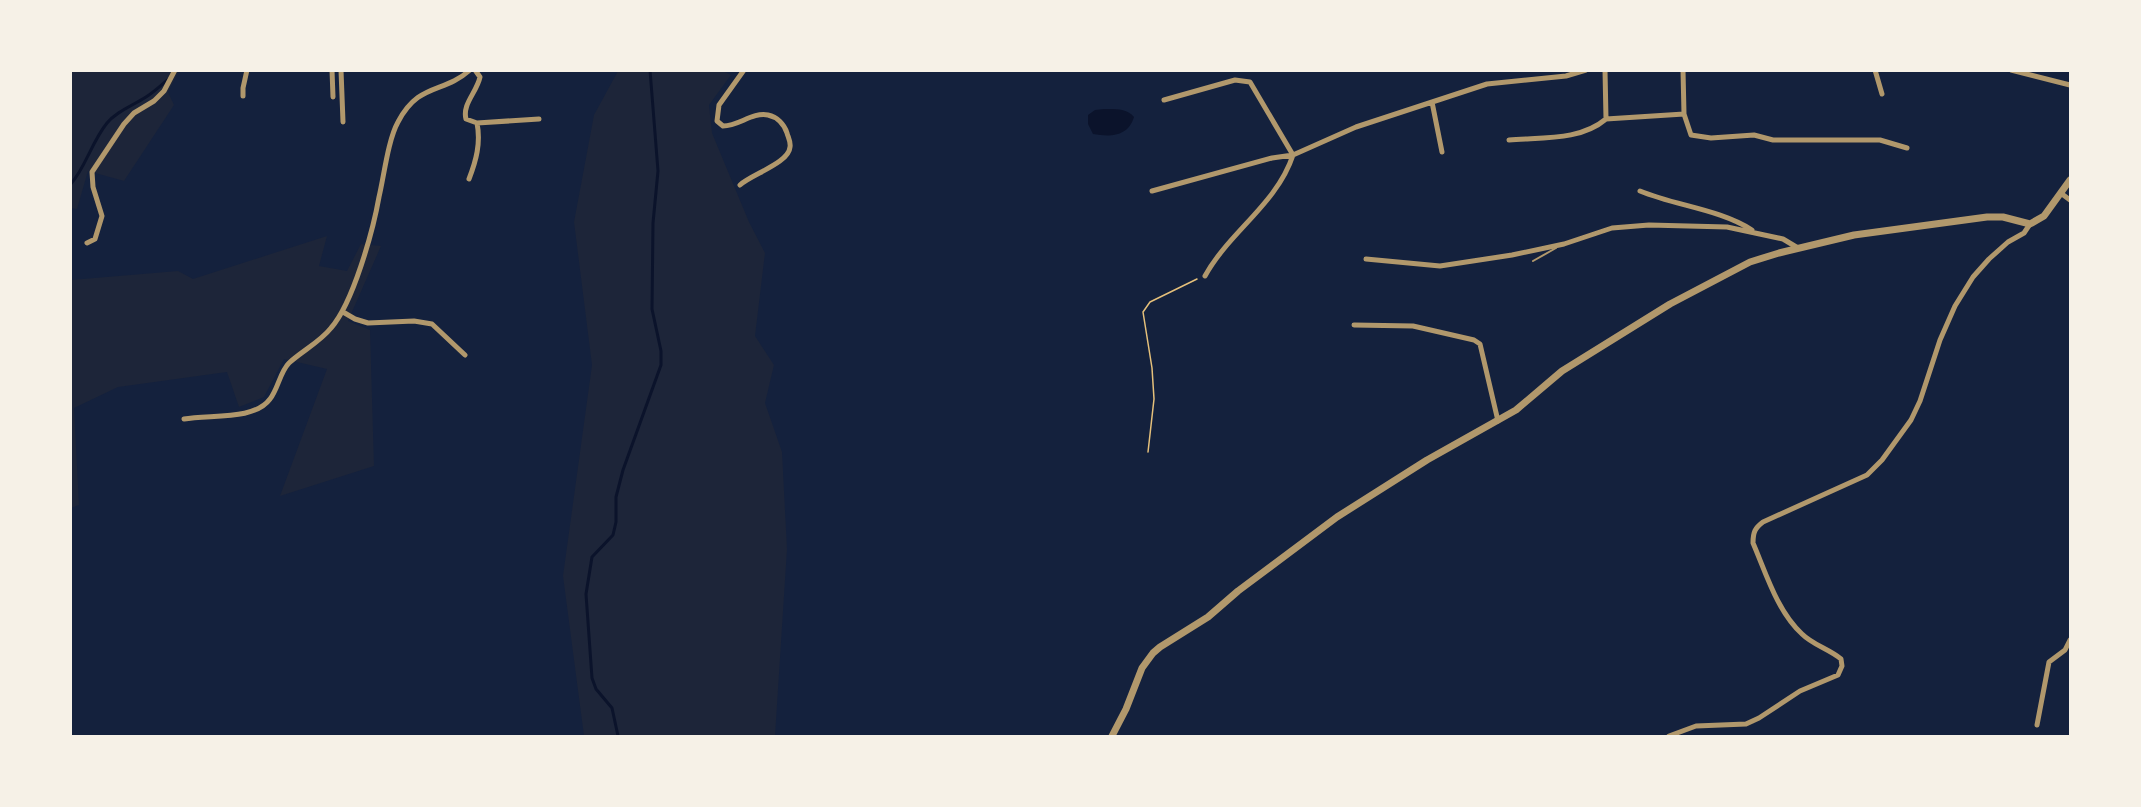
<svg xmlns="http://www.w3.org/2000/svg" width="2141" height="807" font-family="'Roboto Condensed',sans-serif">
<style>
.green{fill:#1d2539}
.water{fill:#0b132b}
.lines{fill:none;stroke-linecap:round;stroke-linejoin:round}
.stream{stroke:#0b132b;stroke-width:3}
.path{stroke:#e5c07b;stroke-width:1.5}
.service{stroke:#b1986c;stroke-width:2}
.minor{stroke:#b1986c;stroke-width:5}
.tertiary{stroke:#b1986c;stroke-width:7}
</style>
<rect width="100%" height="100%" fill="#14213d"/>
<path class="green" d="M70 71H179L168 92 174 105 124 181 88 171 77 209 70 208Z
M723 71 731 75 709 105 712 133 749 222 765 253 755 336 774 365 765 403 782 452 787 549 775 736H584L563 576 592 365 574 222 594 115 618 71Z
M327 236 319 266 347 271 361 244 381 246 348 321 370 330 374 466 280 496 327 369 284 359 264 397 239 407 227 372 118 387 74 408 79 505 71 508V280L178 271 193 279Z"/>
<path class="water" d="M1104 109C1114 109 1127 108 1134 117 1128 137 1110 137 1093 134L1088 124V115L1095 110Z"/>
<g class="lines">
<path class="stream" d="M70 185C86 167 91 143 107 123 117 111 132 106 146 97 154 92 161 85 169 79
M618 736 612 708 596 689 592 678 586 594 592 557 613 535 616 522V497L623 470 661 365V351L652 309 653 223 658 171 650 70"/>
<path class="path" d="M1148 452 1154 399 1152 368 1143 312 1150 302 1197 279"/>
<path class="service" d="M1533 261 1556 248"/>
<path class="minor" d="M332 70 333 97
M341 70 343 122
M475 70 480 77C477 92 462 104 466 119L477 123 539 119
M1683 70 1684 114 1691 135 1711 138 1754 135 1773 140H1880L1907 148
M1875 70 1882 94
M2011 70 2070 85
M243 96V88L247 70
M1432 102 1442 152
M1606 119 1684 114
M1509 140C1542 137 1580 141 1606 119L1605 70
M469 179C476 161 481 143 477 123
M740 185C752 174 789 163 790 147 791 142 788 137 787 133 784 124 777 117 768 115 752 112 739 126 723 126L717 121 719 105 744 70
M1152 191 1272 158 1293 155 1250 82 1235 80 1164 100
M1640 191C1676 206 1719 209 1752 230
M2062 194 2070 200
M87 243 95 239 102 216 93 187 92 172 124 124 134 113 154 101 164 91 175 70
M1366 259 1440 266 1512 255 1564 244 1612 228 1649 225 1727 227 1783 239 1798 248
M1205 276C1229 232 1277 204 1293 155L1356 127 1487 84 1566 76 1586 70
M343 312 355 319 368 323 414 321 432 324 465 355
M1354 325 1413 326 1474 340 1480 344 1498 421
M184 419C209 414 254 421 270 399 278 389 280 372 289 363 302 351 320 342 331 328 353 303 373 231 379 197 384 176 388 140 398 122 419 82 443 94 470 70
M2037 725 2049 662 2065 650 2070 640
M1669 736 1696 726 1746 724 1759 718 1800 691 1838 675 1842 666 1841 659C1829 649 1813 645 1802 634 1777 611 1766 573 1753 543 1753 532 1755 528 1763 522L1867 475 1882 460 1911 420 1920 401 1940 340 1955 306 1973 277 1989 259 2008 242 2024 233 2030 224"/>
<path class="tertiary" d="M1112 736 1126 709 1142 668 1153 653 1160 647 1208 617 1238 591 1337 517 1427 460 1516 410 1562 371 1670 304 1750 262 1779 253 1854 235 1987 217H2003L2030 224 2044 216 2070 180"/>
</g>
<rect width="2141" height="807" fill="none" stroke="#f6f1e7" stroke-width="144"/>
</svg>
